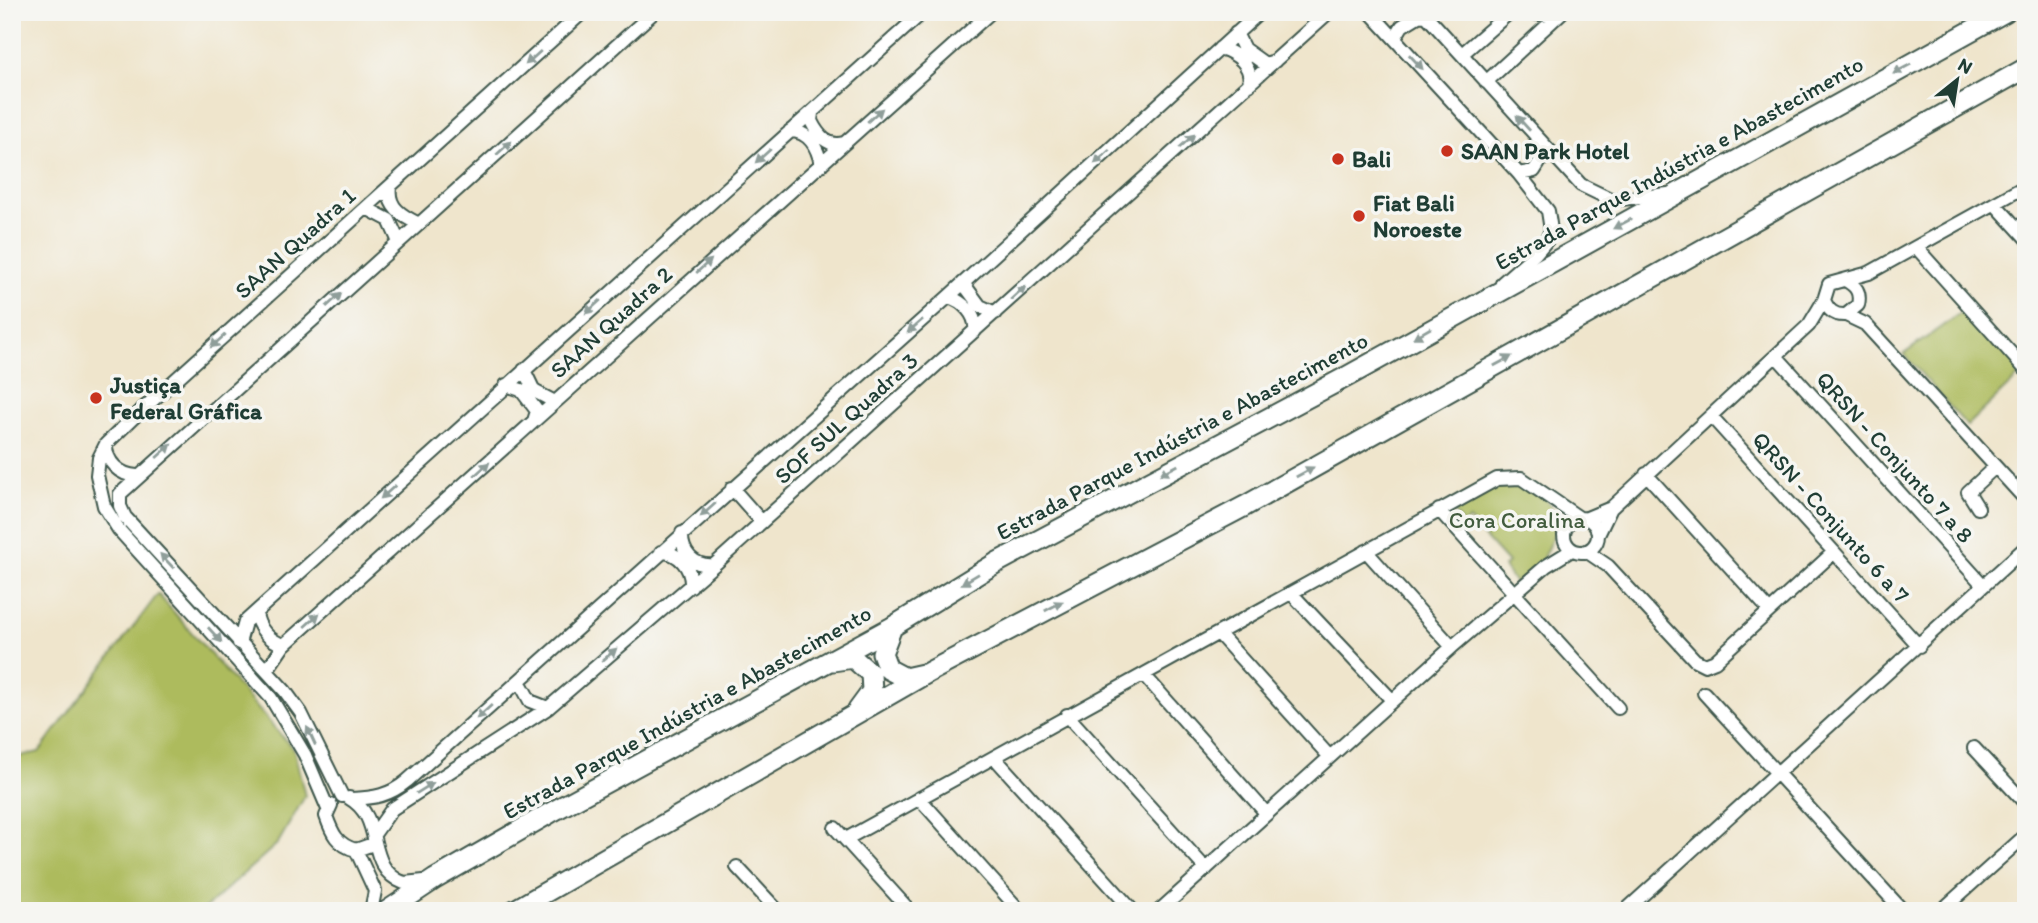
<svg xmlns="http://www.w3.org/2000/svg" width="2038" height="923" font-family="Itim,sans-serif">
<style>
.green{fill:#adbb5d;stroke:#667c48;stroke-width:2}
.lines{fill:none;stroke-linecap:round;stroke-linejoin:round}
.minor-casing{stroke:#3e564b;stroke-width:16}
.highway-casing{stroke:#3e564b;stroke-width:23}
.minor{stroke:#fff;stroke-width:12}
.highway{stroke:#fff;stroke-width:19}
.oneway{fill:#8f9e9a}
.poi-dot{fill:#c8321e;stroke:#f6f6f2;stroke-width:2.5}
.labels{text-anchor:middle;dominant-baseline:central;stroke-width:7;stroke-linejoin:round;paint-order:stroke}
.poi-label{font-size:23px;font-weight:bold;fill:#1f3d34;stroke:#f6f6f2;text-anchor:start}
.street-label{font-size:23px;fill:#1f3d34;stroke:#f6f6f2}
.park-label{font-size:23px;fill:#425c3e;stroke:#f6f6f2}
</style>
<rect width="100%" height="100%" fill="#f6f6f2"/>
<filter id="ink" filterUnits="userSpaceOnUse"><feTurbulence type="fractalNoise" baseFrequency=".0143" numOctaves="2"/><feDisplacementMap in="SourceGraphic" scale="14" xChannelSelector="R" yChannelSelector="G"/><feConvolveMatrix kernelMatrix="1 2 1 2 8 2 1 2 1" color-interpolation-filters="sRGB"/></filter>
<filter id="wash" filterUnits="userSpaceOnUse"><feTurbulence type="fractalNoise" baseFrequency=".00686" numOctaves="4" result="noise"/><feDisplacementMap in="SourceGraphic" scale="28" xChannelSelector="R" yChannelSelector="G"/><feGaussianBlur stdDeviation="1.57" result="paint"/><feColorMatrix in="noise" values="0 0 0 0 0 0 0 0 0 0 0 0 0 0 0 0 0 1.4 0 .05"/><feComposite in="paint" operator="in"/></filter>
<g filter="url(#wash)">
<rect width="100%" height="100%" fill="#efe5cc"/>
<path class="green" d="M1967 308 2025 370 1967 426 1904 354Z
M1514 481 1546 499 1551 506 1555 532 1542 560 1516 585 1504 567 1508 563 1469 520 1463 525 1452 509 1492 484Z
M158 594 294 750 305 796 278 843 202 911H12V758L39 752Z"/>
</g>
<g filter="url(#ink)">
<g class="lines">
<g class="minor-casing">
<path id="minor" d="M1370 12 1519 174 1548 211 1551 230 1547 240 1535 254 1502 283
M1423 12 1581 185 1612 200 1668 194
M1529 12 1556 18
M1236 33 1244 49 1265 64 1275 61
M1395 38 1402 26 1420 15 1427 16
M1220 48C1237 53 1253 66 1249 85
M1462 54 1510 12
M1486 82 1562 12
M812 113 811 121C818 135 828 148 844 143
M790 131C809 131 818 148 821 165
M1519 174 1534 171 1547 150
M390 187C387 207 402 216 419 224
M1995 204 2026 238
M366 208 389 220 399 242
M1916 247 2026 370
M1845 280C1856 286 1861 292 1858 305L1846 315C1834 316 1828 310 1824 300L1829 284 1869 273 2026 186
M963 283 980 306 995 313
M948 297C963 301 977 315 975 331
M1846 315 1865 324 2026 500
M1777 357 1983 585
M524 370 534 391 555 402
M506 385 521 390 537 411 534 421
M1711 416 1919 646
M106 445C106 462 119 475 137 476
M1646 474 1769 610
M732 488 762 522
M1611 508 1809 325 1824 300
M1978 508 1968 492 1995 467
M1439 510 1618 708
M1564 535a17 17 0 1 1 34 0a17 17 0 1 1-34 0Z
M1587 518 1611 508 1598 535
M682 533C681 553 694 567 714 565
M1366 551 1452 647
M1586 551 1608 566 1695 660 1705 665 1715 661 1834 552
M661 552C679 552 692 568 691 586
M1292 594 1392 700
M256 612C257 627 269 641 284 645
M1219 634 1329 756
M239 643 245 622 256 612 923 12
M267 670 284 645 991 12
M1144 675 1266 813
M519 681 530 701 548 708
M1704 693 1903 911
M1067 715 1206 869
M1974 748 2026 804
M994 757 1133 911
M342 796 301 713 285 691 125 517 120 506V494L654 12
M349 798C386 819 363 867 404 883L424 881
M919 798 1020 911
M351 799C374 798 389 796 407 781L948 297 1260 12
M331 805 326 816C332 833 337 845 356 850L373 844
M328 809 305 755 271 698 119 530 104 506 97 475 99 458 106 444 133 418 583 12
M835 828 910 911
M375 833 392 809 548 708 714 565 1329 12
M846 839 1497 479 1521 478 1578 517
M356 850 375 891 371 911
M737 867 778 911
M1159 911 1452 647 1546 566 1572 550
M1625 911 2026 547
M1941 911 2026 835"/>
</g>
<g class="highway-casing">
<path id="highway" d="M892 627 882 653 888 669 905 678 923 674
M833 661 853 658 871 674 872 691 858 710
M387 911 435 879 550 813 892 627 996 563 1348 376 2005 12
M513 911 929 672 1245 506 2026 68"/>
</g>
<use href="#minor" class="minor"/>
<use href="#highway" class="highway"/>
</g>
<defs><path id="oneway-solid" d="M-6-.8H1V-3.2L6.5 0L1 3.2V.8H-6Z" transform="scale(1.75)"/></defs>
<g class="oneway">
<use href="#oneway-solid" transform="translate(533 58) rotate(138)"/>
<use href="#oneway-solid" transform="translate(1416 62) rotate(47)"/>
<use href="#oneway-solid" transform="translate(1902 69) rotate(151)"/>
<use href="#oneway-solid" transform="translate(875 115) rotate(-42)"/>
<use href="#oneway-solid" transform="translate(1523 123) rotate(-132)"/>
<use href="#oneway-solid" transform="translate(1187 141) rotate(-42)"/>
<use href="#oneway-solid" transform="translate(504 148) rotate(-42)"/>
<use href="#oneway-solid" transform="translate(763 156) rotate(138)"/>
<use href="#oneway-solid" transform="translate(1102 157) rotate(138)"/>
<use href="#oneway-solid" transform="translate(1622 224) rotate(152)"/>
<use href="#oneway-solid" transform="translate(704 266) rotate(-42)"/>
<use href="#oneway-solid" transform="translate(1018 293) rotate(-42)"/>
<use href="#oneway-solid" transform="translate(334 300) rotate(-42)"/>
<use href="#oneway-solid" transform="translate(593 307) rotate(138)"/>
<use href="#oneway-solid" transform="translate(915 326) rotate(139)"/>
<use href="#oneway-solid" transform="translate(1422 333) rotate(150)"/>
<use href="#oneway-solid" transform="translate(218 341) rotate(138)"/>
<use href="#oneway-solid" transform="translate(1503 361) rotate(-29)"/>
<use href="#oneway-solid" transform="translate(164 451) rotate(-42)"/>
<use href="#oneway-solid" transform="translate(482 469) rotate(-42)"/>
<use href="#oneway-solid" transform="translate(1169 470) rotate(152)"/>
<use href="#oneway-solid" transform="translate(1305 472) rotate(-29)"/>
<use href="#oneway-solid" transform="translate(388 492) rotate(138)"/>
<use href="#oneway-solid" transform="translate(708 510) rotate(138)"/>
<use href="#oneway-solid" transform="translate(167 561) rotate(-133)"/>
<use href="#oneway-solid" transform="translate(970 579) rotate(149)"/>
<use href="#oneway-solid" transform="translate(1054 606) rotate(-28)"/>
<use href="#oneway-solid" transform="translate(312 620) rotate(-42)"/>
<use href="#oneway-solid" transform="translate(215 635) rotate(48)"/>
<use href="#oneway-solid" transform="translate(609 655) rotate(-41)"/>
<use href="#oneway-solid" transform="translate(484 712) rotate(138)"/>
<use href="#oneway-solid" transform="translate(311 736) rotate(-115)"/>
<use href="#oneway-solid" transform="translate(425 788) rotate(-32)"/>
</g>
</g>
<g class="poi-dot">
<circle cx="1447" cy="151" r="7"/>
<circle cx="1338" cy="159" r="7"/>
<circle cx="1359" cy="216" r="7"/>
<circle cx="96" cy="398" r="7"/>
</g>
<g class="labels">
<g class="poi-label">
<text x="1461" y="151">SAAN Park Hotel</text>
<text x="1352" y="159">Bali</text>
<text x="1373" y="203">Fiat Bali<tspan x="1373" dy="26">Noroeste</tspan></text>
<text x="110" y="385">Justiça<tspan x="110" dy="26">Federal Gráfica</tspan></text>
</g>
<g class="street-label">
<text transform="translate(1679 163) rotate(-29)">Estrada Parque Indústria e Abastecimento</text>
<text transform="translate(295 243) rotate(-42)">SAAN Quadra 1</text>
<text transform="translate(611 322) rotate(-42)">SAAN Quadra 2</text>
<text transform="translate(846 418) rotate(-42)">SOF SUL Quadra 3</text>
<text transform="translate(1182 436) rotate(-28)">Estrada Parque Indústria e Abastecimento</text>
<text transform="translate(1895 457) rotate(48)">QRSN - Conjunto 7 a 8</text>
<text transform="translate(1831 517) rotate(48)">QRSN - Conjunto 6 a 7</text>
<text transform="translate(687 712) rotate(-29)">Estrada Parque Indústria e Abastecimento</text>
</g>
<g class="park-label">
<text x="1517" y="520">Cora Coralina</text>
</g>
</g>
<rect width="2038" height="923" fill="none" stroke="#f6f6f2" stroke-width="42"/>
<g transform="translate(1957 80) rotate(30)" stroke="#f6f6f2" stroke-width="5" paint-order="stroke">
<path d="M0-5L12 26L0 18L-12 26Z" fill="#1f3d34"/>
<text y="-10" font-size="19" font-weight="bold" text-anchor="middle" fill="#1f3d34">N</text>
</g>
</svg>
